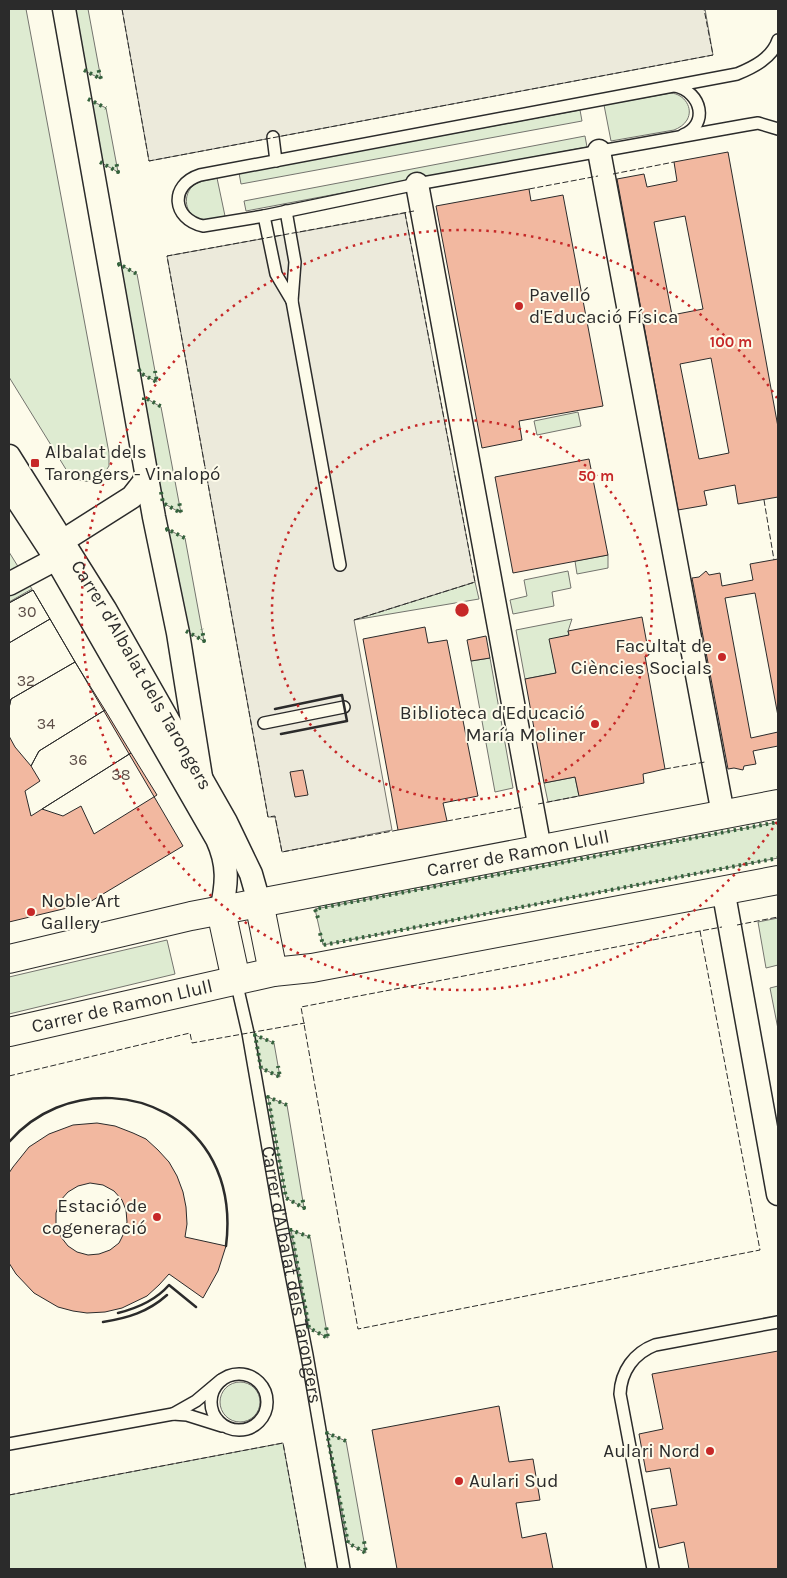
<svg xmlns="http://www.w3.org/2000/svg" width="787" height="1578" font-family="Karla,sans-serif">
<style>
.green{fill:#deebd1;stroke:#74746e}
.parking{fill:#eceadb;stroke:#74746e}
.building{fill:#f2b8a0;stroke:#2b2b2b;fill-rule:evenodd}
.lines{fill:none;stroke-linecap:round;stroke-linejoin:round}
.lane-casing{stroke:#2b2b2b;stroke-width:14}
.street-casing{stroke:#2b2b2b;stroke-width:25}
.secondary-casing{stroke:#2b2b2b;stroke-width:30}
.lane{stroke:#fdfbea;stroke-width:11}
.street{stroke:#fdfbea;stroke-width:22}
.secondary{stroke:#fdfbea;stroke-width:28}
.hedge{stroke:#34623c;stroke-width:4;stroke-dasharray:2.5 4;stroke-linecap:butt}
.fence{stroke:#2b2b2b;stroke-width:1;stroke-dasharray:6 2.5;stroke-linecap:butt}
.wall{stroke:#2b2b2b;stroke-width:2.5}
.ring{fill:none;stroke:#c62828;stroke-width:2.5;stroke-dasharray:2.5 5}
.poi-dot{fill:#c62828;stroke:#fdfbea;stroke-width:2}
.labels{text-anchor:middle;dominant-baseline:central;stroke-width:4;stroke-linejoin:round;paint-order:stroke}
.number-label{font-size:16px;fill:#5d4e48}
.poi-label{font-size:19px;fill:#2b2b2b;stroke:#fdfbea;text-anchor:start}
.street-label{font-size:19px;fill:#2b2b2b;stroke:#fdfbea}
.centre{fill:#c62828;stroke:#fdfbea;stroke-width:2.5}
.ring-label{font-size:15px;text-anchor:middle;font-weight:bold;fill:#c62828;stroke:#fdfbea;stroke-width:4;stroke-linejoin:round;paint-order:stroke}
</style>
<rect width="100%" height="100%" fill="#fdfbea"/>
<path class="green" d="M9 9H26L109 453V466C98 484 82 487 67 471L9 377Z
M72 9H88L101 79 83 70Z
M671 93C684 94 694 108 687 120 684 125 679 128 674 130L611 141 604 105Z
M88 99 106 108 118 172 100 162Z
M580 110 582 121 241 184 239 173Z
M585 136 587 147 246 211 244 201Z
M217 178 225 216C217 218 209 221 201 219 184 216 182 194 194 185 201 180 210 180 217 178Z
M119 264 137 274 157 382 140 373Z
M144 397 161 407 181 513 163 503Z
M578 412 581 426 537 435 534 421Z
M167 529 185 538 204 641 186 631Z
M9 552 32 589 9 602Z
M608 555V568L577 574 575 561Z
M568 571 571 588 552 592 554 606 513 614 510 600 527 596 524 580Z
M475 582 479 599 354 620Z
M572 619 568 631 569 635 550 640 556 673 525 679 516 630Z
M490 658 513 788 495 792 471 661Z
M575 777 579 796 548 802 544 783Z
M778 822V858L323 945 315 909Z
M778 918V965L766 968 758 922Z
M167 940 175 974 9 1014V977Z
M778 986V1029L770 988Z
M255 1035 274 1043 280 1077 261 1068Z
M268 1097 287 1105 304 1208 286 1198Z
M291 1230 310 1237 328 1338 309 1328Z
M220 1402a20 20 0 1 1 40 0a20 20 0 1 1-40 0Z
M327 1433 346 1441 366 1553 348 1543Z
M283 1443 306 1569H9V1495Z"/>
<path class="parking" d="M122 9H705L713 55 149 161Z
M405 213 475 582 354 620 392 830 282 852 275 817H268L167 256Z"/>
<path class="building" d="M728 152 778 427V497L738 504 735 485 704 491 707 505 678 510 617 179 644 174 647 187 677 181 674 162ZM685 216 703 309 672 315 654 222ZM711 358 729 453 699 459 680 364Z
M529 189 531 201 563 195 603 406 519 421 522 440 482 448 436 206Z
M589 459 608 555 513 573 495 477Z
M778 559V716L755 593 725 598 751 738 778 732V746L753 751 756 764 744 766 743 770 734 768 728 769 692 578 699 577 706 571 709 575 720 573 722 586 753 580 750 564Z
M33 590 183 846 88 903 9 922V603Z
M33 590 50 619 9 643V603Z
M642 617 649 655 645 656 665 769 643 774 644 783 579 796 575 777 544 783 525 679 556 673 549 639 569 635 568 631Z
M50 619 75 662 11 699 9 708V643Z
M425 627 428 643 447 640 478 796 443 803 447 821 398 830 363 639Z
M486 636 490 658 471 661 467 640Z
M75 662 105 710 39 751 31 766 15 747 9 736V708L11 699Z
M105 710 131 753 31 816 25 791 40 781 31 766 39 751Z
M131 753 157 795 94 834 81 806 63 816 42 809Z
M303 770 308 795 295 797 290 772Z
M97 1123 115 1126 133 1133 146 1139 158 1150 169 1162 177 1176 183 1192 186 1207 187 1224 185 1237 226 1246 218 1271 203 1298 169 1274 159 1285 147 1296 122 1308 105 1312 87 1313 73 1311 58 1307 34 1293 16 1274 9 1263V1173L13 1167 29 1147 49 1134 73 1125ZM90 1183 103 1185 114 1191 122 1200 126 1210 127 1222 124 1233 119 1243 110 1250 99 1254 88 1255 77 1252 68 1246 61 1237 56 1225V1213L60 1201 68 1192 78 1186Z
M778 1351V1569H689L684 1542 659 1548 651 1509 677 1505 670 1468 646 1472 639 1434 663 1429 652 1374Z
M499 1406 509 1462 533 1459 540 1500 516 1503 522 1538 546 1533 553 1569H397L372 1430Z"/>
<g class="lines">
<g class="lane-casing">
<g id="lane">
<path d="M778 40C772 58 754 67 737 74L200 175C169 185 172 219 203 226L264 216 417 184 746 125 758 123 778 129"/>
<path d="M675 86C702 92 709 125 683 135"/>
<path d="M273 137 276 161"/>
<path d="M286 211 295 262 292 301 340 565"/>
<path d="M264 216 276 274 292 301"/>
<path d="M264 723 344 707"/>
<path id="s1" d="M236 981 248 1033 280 1217 307 1355 344 1569"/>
<circle cx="239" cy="1402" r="28"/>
<path d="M173 1414 187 1415 222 1426"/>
<path d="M9 1444 173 1414 196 1401 221 1380"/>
<path d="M653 1569 620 1394C621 1371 634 1353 655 1345L778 1322"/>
</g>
</g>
<g class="street-casing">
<g id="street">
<path d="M64 9 154 517 178 633 201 777"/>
<path d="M599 151 723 814"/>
<path d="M417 184 540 849"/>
<path id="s2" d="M9 456 105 609 226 822 251 874 259 902"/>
<path d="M9 487 56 559 217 839C229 865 227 884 221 911"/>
<path d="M50 549 132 497 143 483 147 473"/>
<path d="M9 584 56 559"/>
<path d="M723 889 778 1194"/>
</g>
</g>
<g class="secondary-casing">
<g id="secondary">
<path d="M259 902 273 972"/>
<path d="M221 911 236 980"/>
<path id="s3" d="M9 959 191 916 778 804"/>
<path id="s4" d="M9 1032 273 972 312 968 778 880"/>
</g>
</g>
<use href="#lane" class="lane"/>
<use href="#street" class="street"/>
<use href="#secondary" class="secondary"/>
<path class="hedge" d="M84 70 101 79 98 68
M88 99 106 108
M100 162 118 172 116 161
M120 266 119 264 137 274
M139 369 140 373 157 382 155 371
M144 400V397L162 407
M161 492 163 503 181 513 179 501
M168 531 167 529 185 538
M186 631 204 641 202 629
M318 918 315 909 778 822
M320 933 323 945 778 858
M274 1043 255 1035 261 1068 280 1077 278 1066
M287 1105 268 1097 286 1198 304 1208 302 1196
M310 1237 291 1230 309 1328 328 1338 326 1326
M346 1441 327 1433 348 1543 366 1553 364 1541"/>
<path class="fence" d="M122 9 149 161 713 55 704 9
M613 174 674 162
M529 189 598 176
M405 213 430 344
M433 361 451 455
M764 500 774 560
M354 620 475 582 454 471
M665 769 705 762
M538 804 579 796
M447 821 523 807
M398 830 282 852 275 816 268 817 167 256 414 211
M737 925 778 917
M700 931 760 1250 358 1329 301 1007 700 931 722 927
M9 1076 190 1033 192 1043 305 1023
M9 1495 283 1443 306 1569"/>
<path class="wall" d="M275 709 342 695 347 721 281 734
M9 1142C62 1080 164 1083 209 1154 226 1182 230 1214 226 1246
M118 1313C138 1308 156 1300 169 1285L196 1307
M103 1322C128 1318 148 1312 167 1295"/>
</g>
<g class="ring">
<circle cx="462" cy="610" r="190"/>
<path d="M777 822A380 380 0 1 1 777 398"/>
</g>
<g class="poi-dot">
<circle cx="519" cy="306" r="5"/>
<rect x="30" y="458" width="10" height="10" rx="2.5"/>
<circle cx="722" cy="657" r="5"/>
<circle cx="595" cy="724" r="5"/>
<circle cx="31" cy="912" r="5"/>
<circle cx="157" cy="1217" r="5"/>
<circle cx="710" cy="1451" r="5"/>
<circle cx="459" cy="1481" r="5"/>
</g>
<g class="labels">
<g class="number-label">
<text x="27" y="611">30</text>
<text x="26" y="680">32</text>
<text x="46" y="723">34</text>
<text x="78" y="759">36</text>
<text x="121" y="774">38</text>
</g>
<g class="poi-label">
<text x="529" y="295">Pavelló<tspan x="529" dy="22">d'Educació Física</tspan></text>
<text x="45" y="452">Albalat dels<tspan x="45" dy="22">Tarongers - Vinalopó</tspan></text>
<text x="712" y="646" text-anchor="end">Facultat de<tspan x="712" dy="22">Ciències Socials</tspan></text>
<text x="585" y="713" text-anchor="end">Biblioteca d'Educació<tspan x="585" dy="22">María Moliner</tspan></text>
<text x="41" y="901">Noble Art<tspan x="41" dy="22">Gallery</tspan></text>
<text x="147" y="1206" text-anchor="end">Estació de<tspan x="147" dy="22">cogeneració</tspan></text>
<text x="700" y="1451" text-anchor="end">Aulari Nord</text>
<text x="469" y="1481">Aulari Sud</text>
</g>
<g class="street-label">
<text stroke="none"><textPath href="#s2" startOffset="256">Carrer d'Albalat dels Tarongers</textPath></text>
<text stroke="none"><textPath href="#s3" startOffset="520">Carrer de Ramon Llull</textPath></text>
<text stroke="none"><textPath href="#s4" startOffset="116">Carrer de Ramon Llull</textPath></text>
<text stroke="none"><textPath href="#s1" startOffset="299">Carrer d'Albalat dels Tarongers</textPath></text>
</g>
</g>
<circle cx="462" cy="610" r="8" class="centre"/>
<g class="ring-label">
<text x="731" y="347">100 m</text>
<text x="596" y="481">50 m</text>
</g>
<rect width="787" height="1578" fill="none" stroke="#2b2b2b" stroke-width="20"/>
</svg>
